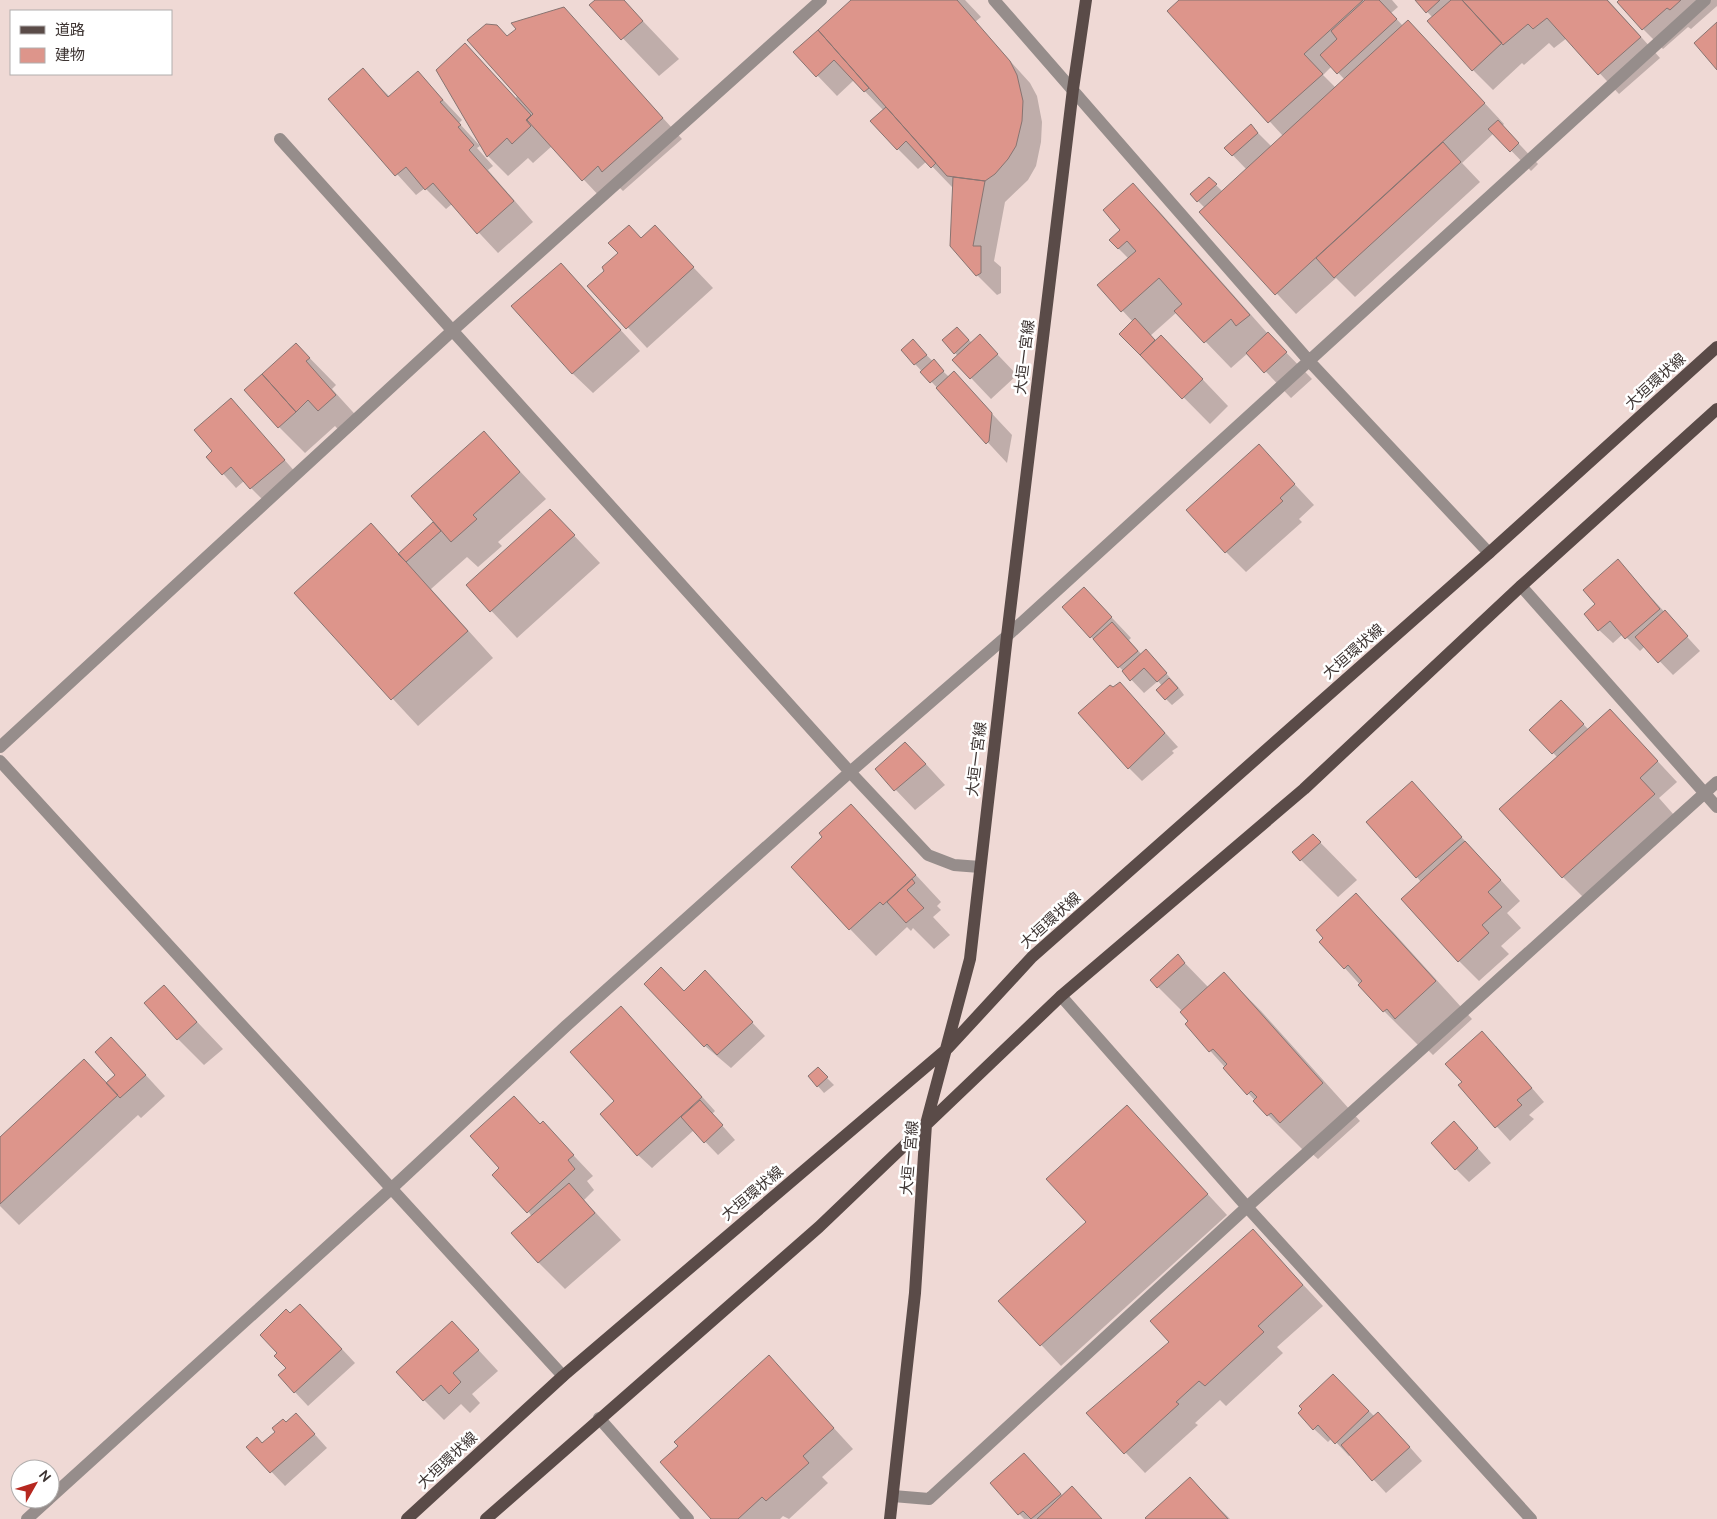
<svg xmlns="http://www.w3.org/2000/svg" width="1717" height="1519" font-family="Ubuntu,'Noto Sans JP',sans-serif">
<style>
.shadow{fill:#0003;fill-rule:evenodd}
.building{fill:#dd958b;stroke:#887471}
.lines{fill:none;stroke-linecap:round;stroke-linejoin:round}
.minor{stroke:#968d8b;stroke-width:12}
.major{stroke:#5a4b48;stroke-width:12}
.labels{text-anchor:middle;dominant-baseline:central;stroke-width:5;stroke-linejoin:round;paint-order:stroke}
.street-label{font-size:15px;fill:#3d3432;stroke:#fff}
</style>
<rect width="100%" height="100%" fill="#efd9d5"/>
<path class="shadow" d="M596 0H623L679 59 659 76 591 5Z
M853 0H965L981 17 975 22 1030 83 1037 96 1042 122 1041 142 1036 166 1028 180 1005 202 994 261 1001 267V293L997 295 977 275 953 186 952 187 927 161 918 169 898 149 872 121 884 111 854 80 837 96 795 52Z
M1181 0H1392L1398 7 1391 13 1403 26 1408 22 1428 42 1504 124 1502 126 1538 164 1531 171 1494 133 1462 163 1480 182 1355 297 1336 278 1296 314 1201 213 1205 208 1191 194 1209 178 1223 192 1247 170 1226 148 1251 126 1272 147 1283 136 1168 11ZM1332 66 1345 80 1336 88 1323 75Z
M1416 0H1608L1660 58 1619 94 1567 38 1554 48 1549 43 1524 65 1522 63 1493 90 1473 70 1433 18Z
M1621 0H1717V6L1691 29 1688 27 1663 49 1643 29Z
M563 8 682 139 623 191 618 186 603 200 552 146 533 163 528 158 508 176 488 156 517 96 468 40 507 38Z
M363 70 390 97 418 73 462 120 459 123 480 146 477 148 493 166 488 170 533 222 498 253 452 204 446 209 425 188 416 195 330 100Z
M1133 185 1159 211 1268 334 1312 379 1291 398 1248 353 1231 368 1177 312 1150 336 1187 363 1228 406 1210 424 1121 334 1133 322 1099 285 1129 259 1118 248Z
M655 227 713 288 647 348 589 286Z
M560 264 640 351 593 393 572 373Z
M957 328 972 343 980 336 1017 375 991 399 954 360 958 356 955 353Z
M912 341 949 377 954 373 1012 435 1007 463 902 350Z
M296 344 336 385 332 389 362 422 345 437 335 426 305 453 279 427Z
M231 399 297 474 265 502 244 481 236 488 208 457 214 452Z
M484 433 546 499 498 542 502 546 478 567 467 557 431 589 493 658 418 726 295 593 371 525 399 554 435 522Z
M1259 446 1314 505 1299 519 1302 522 1246 572 1226 552Z
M550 510 600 563 517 638 467 585Z
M1618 561 1700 651 1673 675 1645 646 1640 651 1623 634 1613 643 1599 630 1597 604Z
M1084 588 1131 638 1129 640 1142 655 1159 665 1179 688 1184 695 1172 705 1166 699 1162 686 1158 681 1144 693 1091 637Z
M1133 697 1178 747 1172 751 1174 753 1142 781 1129 768Z
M1561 701 1589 730 1610 710 1677 782 1659 798 1674 815 1583 897 1563 877 1558 758 1531 730Z
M925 763 945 785 915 810 876 769Z
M1412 783 1520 901 1507 913 1521 928 1501 946 1509 954 1479 981 1459 961 1421 882 1417 877Z
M851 805 941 902 937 906 941 910 933 917 950 935 934 949 913 928 911 931 907 927 876 956 850 929 824 837Z
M1313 835 1357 880 1338 897 1301 860Z
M1356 895 1393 932 1472 1019 1433 1055 1424 1046 1421 1048 1384 1011 1321 942Z
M1178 956 1209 988 1224 974 1261 1011 1360 1121 1318 1159 1308 1150 1305 1152 1268 1115 1186 1024 1190 1021 1182 1011 1158 987Z
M718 986 765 1036 731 1068 705 1046Z
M164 987 223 1049 204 1065 178 1039Z
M621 1007 715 1111 712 1114 735 1140 718 1155 694 1130 652 1168 638 1155 616 1101Z
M1496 1046 1544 1102 1529 1115 1534 1119 1510 1141 1460 1086Z
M131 1059 165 1096 141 1118 138 1115 19 1225 0 1206V1139L107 1084Z
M818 1069 834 1085 824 1093 809 1076Z
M514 1098 541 1125 543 1123 593 1176 587 1181 594 1190 584 1200 621 1240 565 1289 538 1262 532 1217 501 1168Z
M1127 1107 1227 1215 1061 1366 1000 1301 1088 1222Z
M1467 1136 1491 1163 1469 1182 1456 1169Z
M1253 1231 1323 1306 1277 1347 1283 1353 1226 1406 1220 1400 1195 1423 1198 1425 1145 1473 1088 1413 1171 1342Z
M290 1315 314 1319 355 1363 308 1406 279 1375 287 1368 279 1353Z
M472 1343 498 1371 472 1394 480 1403 470 1413 461 1404 444 1420 424 1400Z
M769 1357 853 1449 822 1477 828 1483 789 1519 783 1516 780 1519H713Z
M1333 1375 1375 1417 1392 1427 1422 1461 1386 1493 1351 1455 1349 1456 1332 1438 1328 1442 1314 1429Z
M286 1423 309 1428 327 1448 285 1486 248 1447 263 1445Z
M1024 1454 1063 1496 1102 1519H1024L992 1484Z
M1190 1479 1230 1519H1147Z"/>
<path class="building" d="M595 0H624L643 21 621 40 589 5Z
M851 0H957L1010 61 1017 75 1023 101 1022 121 1016 146 1008 159 995 174 985 181 947 176 818 30Z
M1179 0H1363L1304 54 1323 74 1268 123 1167 11Z
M1365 0H1379L1397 19 1337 74 1320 55 1337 39 1331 31Z
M1415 0H1440L1426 13Z
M1451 0H1462L1502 43 1472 71 1427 21Z
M1462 0H1607L1641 37 1598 75 1547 18 1533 29 1528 24 1503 45Z
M1619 0H1681L1670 10 1667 8 1642 30 1617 2Z
M564 7 663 118 602 172 598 166 582 181 527 120 533 114 467 40 486 24 497 25 507 36 516 29 511 23Z
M1408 20 1485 103 1275 295 1199 212Z
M1717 22V70L1694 43Z
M818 30 869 88 864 92 834 60 816 77 793 52Z
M465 43 531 115 526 120 531 126 512 144 507 138 487 157 436 70Z
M363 68 388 97 418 71 443 100 440 102 461 125 458 127 474 145 469 150 514 201 477 234 433 183 425 190 406 167 395 176 328 99Z
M886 107 936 163 931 168 906 141 897 150 870 121Z
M1498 120 1519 143 1510 152 1488 129Z
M1251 124 1258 133 1232 156 1224 148Z
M1443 142 1461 162 1334 278 1316 258Z
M953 177 985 181 973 246H981V273L976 276 950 246Z
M1209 177 1217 184 1197 202 1190 194Z
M1133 183 1250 315 1236 326 1231 319 1204 343 1174 311 1182 304 1159 278 1121 312 1097 285 1136 251 1127 241 1118 249 1109 240 1120 230 1103 210Z
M629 225 641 238 655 225 694 267 626 329 587 286 604 271 602 267 618 253 608 243Z
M561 263 621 330 572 374 511 306Z
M1135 318 1155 340 1140 355 1119 334Z
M957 327 969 340 954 354 942 340Z
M1268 332 1287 352 1264 373 1246 353Z
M980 334 998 354 970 379 952 360Z
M1161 335 1203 379 1182 399 1140 355Z
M913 339 927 355 914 365 901 350Z
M296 343 310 358 306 361 336 395 318 411 308 400 296 412 262 374Z
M934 359 944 371 930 383 920 372Z
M954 371 992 413 989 441 986 444 936 388Z
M262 374 296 412 278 428 244 390Z
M231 398 285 460 250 489 231 467 222 475 206 457 212 451 194 430Z
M484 431 520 472 473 515 477 519 451 542 411 496Z
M1259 444 1295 484 1280 498 1283 501 1225 553 1186 510Z
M550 509 575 535 490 612 466 585Z
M433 522 441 531 406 562 398 554Z
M371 523 468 631 391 700 294 593Z
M1618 559 1660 609 1625 639 1610 621 1598 631 1584 614 1595 604 1583 590Z
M1084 587 1112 617 1090 638 1062 607Z
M1665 610 1688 636 1658 663 1635 637Z
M1112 622 1138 651 1118 668 1093 639Z
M1146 649 1167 673 1157 682 1144 668 1130 681 1122 671Z
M1169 678 1178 688 1165 700 1156 690Z
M1120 682 1165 733 1128 769 1078 713 1110 685 1113 687Z
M1561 700 1584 724 1552 754 1529 730Z
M1610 709 1658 761 1640 778 1655 794 1562 878 1499 809Z
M905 742 926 764 894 791 875 769Z
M1412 781 1462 837 1416 878 1366 822Z
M851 804 916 875 883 905 880 902 849 930 791 867 822 837 819 833Z
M1313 834 1321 842 1300 861 1292 852Z
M1465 841 1501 880 1488 892 1502 907 1482 925 1489 933 1458 962 1401 899Z
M912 879 915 883 907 890 924 908 906 923 887 902Z
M1356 893 1436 981 1395 1019 1387 1009 1383 1012 1358 985 1362 981 1348 965 1344 969 1319 942 1323 938 1316 930Z
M1178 954 1185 963 1157 988 1150 980Z
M661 967 684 991 705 970 753 1022 717 1055 707 1044 704 1047 644 984Z
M1224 972 1323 1083 1280 1123 1271 1113 1267 1116 1253 1101 1257 1097 1251 1091 1247 1095 1223 1068 1227 1064 1213 1049 1209 1052 1185 1024 1188 1021 1180 1012Z
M164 985 197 1022 177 1040 144 1003Z
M621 1006 702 1097 637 1156 600 1114 614 1101 570 1052Z
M1482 1031 1532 1088 1517 1100 1522 1105 1495 1128 1458 1085 1462 1082 1445 1064Z
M111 1037 146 1075 120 1098 106 1083 115 1075 95 1052Z
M84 1059 118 1095 0 1204V1137Z
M818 1067 828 1077 817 1087 808 1076Z
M514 1096 540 1124 543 1121 574 1155 568 1160 575 1169 527 1213 492 1175 499 1168 470 1136Z
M700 1100 723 1125 704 1143 681 1117Z
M1127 1105 1208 1194 1040 1346 998 1301 1086 1222 1046 1179Z
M1454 1121 1478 1148 1455 1170 1431 1143Z
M569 1183 595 1213 538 1263 511 1233Z
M1253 1229 1303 1285 1258 1326 1264 1332 1205 1386 1199 1381 1176 1402 1179 1404 1124 1454 1086 1413 1169 1342 1150 1321Z
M300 1304 342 1349 294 1393 278 1375 286 1368 274 1356 277 1353 260 1335 286 1309 290 1313Z
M452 1321 479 1350 453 1373 461 1382 449 1394 441 1385 423 1401 396 1372Z
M769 1355 834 1428 803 1456 809 1463 766 1501 762 1497 738 1519H711L660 1462 678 1446 674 1442Z
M1333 1374 1369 1411 1335 1444 1318 1425 1313 1430 1298 1413 1302 1409 1299 1406Z
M1378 1412 1410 1447 1372 1481 1341 1445Z
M296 1413 315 1434 270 1473 246 1447 257 1437 262 1443 275 1432 272 1428 283 1419 286 1422Z
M1024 1453 1061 1494 1031 1519 1023 1511 1018 1515 990 1483Z
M1190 1477 1228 1519H1146L1145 1518Z
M1072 1486 1102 1519H1037Z"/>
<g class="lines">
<path class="minor" d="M994 0 1310 362 1489 553
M280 139 850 772 928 855 954 865 980 867
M1521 586 1717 807
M0 747 452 331 821 0
M0 761 563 1376
M1061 996 1247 1207 1531 1519
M599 1418 688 1519
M893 1496 929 1499 1247 1207 1717 782
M50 1498 392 1188 566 1026 850 772 1007 636 1705 0
M27 1519 49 1499"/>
<path class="major" d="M407 1519 563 1376 948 1048 1032 957 1489 553 1717 347
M486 1519 819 1227 1061 996 1304 789 1521 586 1717 409
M890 1519 915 1293 926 1124 970 959 1007 636 1073 89 1086 0"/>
</g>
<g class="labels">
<g class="street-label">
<text transform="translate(1024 357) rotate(-83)">大垣一宮線</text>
<text transform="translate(1655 381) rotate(-42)">大垣環状線</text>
<text transform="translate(1353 651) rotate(-41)">大垣環状線</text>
<text transform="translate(976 759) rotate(-83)">大垣一宮線</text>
<text transform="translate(1050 920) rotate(-42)">大垣環状線</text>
<text transform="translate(909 1158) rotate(-85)">大垣一宮線</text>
<text transform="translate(752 1193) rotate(-40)">大垣環状線</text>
<text transform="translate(447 1460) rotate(-43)">大垣環状線</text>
</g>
</g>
<rect x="10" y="10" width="162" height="65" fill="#ffffff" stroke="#b1aead"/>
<rect x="20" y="26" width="25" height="8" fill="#5a4b48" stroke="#b1aead"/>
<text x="55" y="35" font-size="15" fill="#3d3432">道路</text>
<rect x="20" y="48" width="25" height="15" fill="#dd958b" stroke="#b1aead"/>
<text x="55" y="60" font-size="15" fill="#3d3432">建物</text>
<g transform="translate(35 1484) rotate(51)"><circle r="24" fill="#ffffff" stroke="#b1aead"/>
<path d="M0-4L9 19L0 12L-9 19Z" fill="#b62820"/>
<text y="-8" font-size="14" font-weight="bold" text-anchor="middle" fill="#3d3432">N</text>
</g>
</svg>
